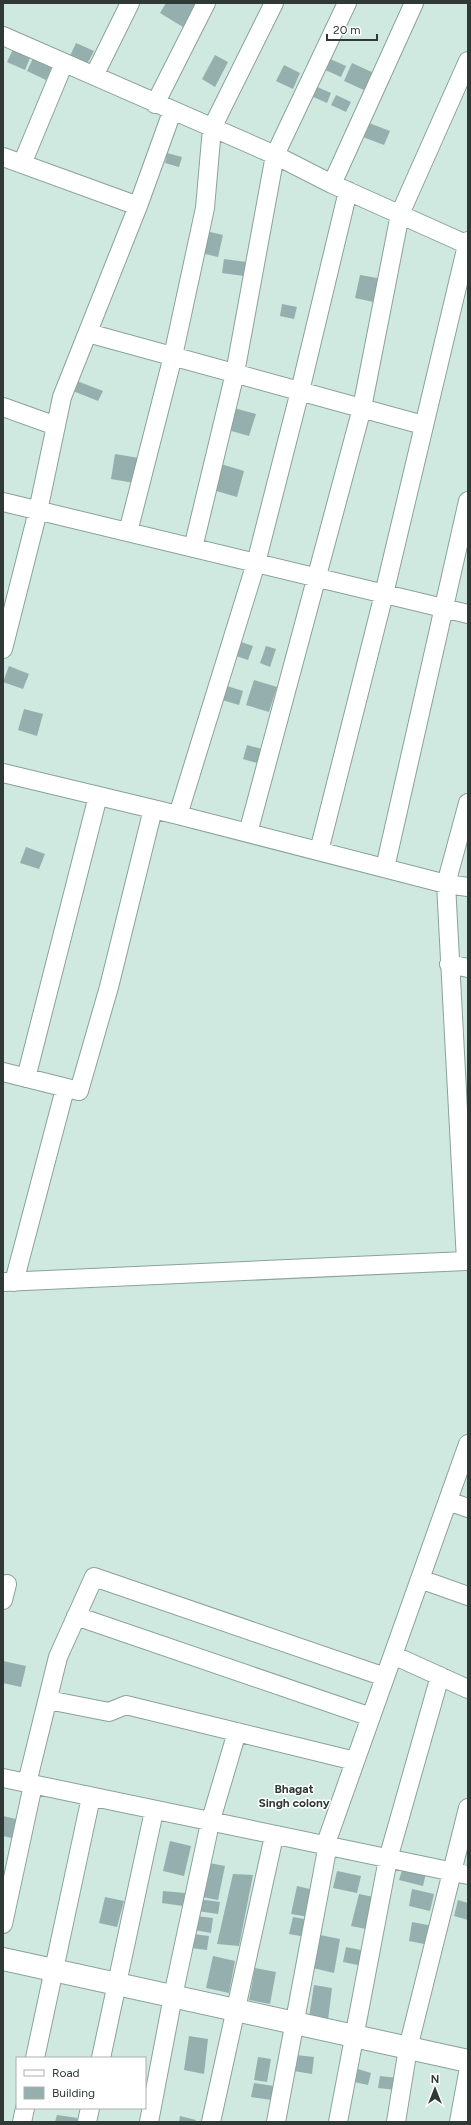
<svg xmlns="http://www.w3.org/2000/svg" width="471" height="2125" font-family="Figtree,sans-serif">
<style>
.building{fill:#95afae}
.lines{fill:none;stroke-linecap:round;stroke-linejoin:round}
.street-casing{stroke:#8aa29b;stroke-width:20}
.secondary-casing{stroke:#8aa29b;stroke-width:24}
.street{stroke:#fff;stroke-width:18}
.secondary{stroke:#fff;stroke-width:22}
.labels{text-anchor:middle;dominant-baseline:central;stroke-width:3;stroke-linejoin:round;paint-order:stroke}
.quarter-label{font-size:12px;font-weight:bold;fill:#2f3936;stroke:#fff}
</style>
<rect width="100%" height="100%" fill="#cfe8e0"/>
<path class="building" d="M166 3H197L183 27 160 13Z
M16 43 33 51 25 70 7 62Z
M76 43 94 51 86 66 69 58Z
M36 52 55 61 46 80 27 71Z
M215 55 228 62 215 87 202 79Z
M328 58 346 66 341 77 323 69Z
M352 63 374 73 366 91 344 81Z
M284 65 300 73 293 89 276 81Z
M315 86 331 93 327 103 311 96Z
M336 95 351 102 346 112 331 105Z
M369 123 390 131 384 145 363 137Z
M167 153 182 157 179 167 165 163Z
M206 231 223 235 218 257 201 253Z
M224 259 247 262 244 276 222 273Z
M360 275 383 279 378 303 355 298Z
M282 304 297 307 294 319 280 316Z
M77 381 103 391 98 401 73 391Z
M234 408 256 414 249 436 228 430Z
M115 454 139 458 134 483 111 479Z
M221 464 244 471 237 497 213 490Z
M241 642 253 646 248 660 236 656Z
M266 646 276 649 270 667 260 663Z
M9 666 29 674 23 689 3 682Z
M254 680 277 687 269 712 246 705Z
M227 686 243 691 239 705 222 700Z
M24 709 43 714 37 736 18 730Z
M247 745 262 749 257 763 243 759Z
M26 847 45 854 39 869 20 863Z
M3 1661 26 1666 21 1687 3 1683Z
M3 1816 16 1819 12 1838 3 1836Z
M170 1841 191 1846 184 1876 163 1871Z
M209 1863 225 1866 218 1900 202 1897Z
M403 1867 426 1873 423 1886 399 1880Z
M337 1871 361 1876 357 1893 333 1888Z
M233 1874 253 1875 239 1946 217 1944Z
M297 1886 314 1890 309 1917 291 1914Z
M412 1889 434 1894 430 1911 409 1906Z
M163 1891 185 1893 183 1906 162 1903Z
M359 1894 378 1898 371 1930 351 1926Z
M105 1897 124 1901 117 1927 99 1923Z
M198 1899 220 1902 218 1914 197 1911Z
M458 1900 468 1903V1920L454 1916Z
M196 1916 213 1918 211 1933 194 1930Z
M293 1917 310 1920 306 1937 289 1934Z
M412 1922 433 1926 429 1945 409 1941Z
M193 1934 209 1936 207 1950 191 1948Z
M320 1935 340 1939 334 1973 313 1968Z
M346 1947 366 1951 363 1966 343 1962Z
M213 1956 235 1961 229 1993 206 1988Z
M255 1968 276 1972 270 2004 249 2000Z
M314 1985 332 1988 328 2020 309 2017Z
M189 2036 208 2039 204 2074 184 2070Z
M296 2055 314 2057 312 2074 294 2071Z
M258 2057 271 2059 267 2082 254 2080Z
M358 2069 371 2073 368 2085 354 2082Z
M380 2076 398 2078 397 2090 378 2088Z
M254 2083 274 2086 272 2100 251 2097Z
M57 2115 78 2118 77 2122H55Z
M180 2116 196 2120 195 2122H179Z"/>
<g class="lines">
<g class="street-casing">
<path id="street" d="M3 36 275 155 332 184 468 245
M94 76 130 3
M155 104 206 3
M3 157 138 206 62 397 38 511 3 649
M22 164 64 63
M332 184 414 3
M138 206 172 112
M88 333 423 425
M3 407 56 426
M3 502 468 614
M128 532 173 356 205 208 212 128 274 3
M193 548 235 373 275 155 347 3
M3 773 178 815 446 884 466 1261 3 1282
M468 803 446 884 468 887
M178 815 256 563 300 391 348 191
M248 833 362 408 400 214 468 61
M319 851 384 594 468 241
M385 868 468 501
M449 964 468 968
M3 1072 79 1091 109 987 153 809
M26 1078 98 796
M14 1282 65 1089
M448 1501 468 1508
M420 1579 468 1596
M3 1600 7 1584
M76 1616 371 1717
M393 1655 468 1689
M48 1700 109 1712 126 1705 355 1761
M3 1778 468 1875
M27 1783 58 1657 94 1577 385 1677
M3 1924 33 1785
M35 2058 91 1797
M101 2058 154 1811
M22 2122 25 2108
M87 2122 90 2108
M149 2122 173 1996 210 1823 237 1732
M211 2122 274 1836
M276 2122 326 1855 325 1846 468 1444
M338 2122 388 1859 440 1676
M396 2122 408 2048 468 1808
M459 2122 468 2073"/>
</g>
<g class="secondary-casing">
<path id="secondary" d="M3 1959 468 2061"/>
</g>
<use href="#street" class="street"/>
<use href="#secondary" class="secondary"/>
</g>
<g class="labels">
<g class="quarter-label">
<text x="294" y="1789">Bhagat<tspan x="294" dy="14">Singh colony</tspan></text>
</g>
</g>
<rect width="471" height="2125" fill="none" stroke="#2f3936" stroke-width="8"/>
<rect x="16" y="2057" width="130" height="52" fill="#ffffff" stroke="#acb0af"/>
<rect x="24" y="2070" width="20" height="6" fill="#ffffff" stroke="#acb0af"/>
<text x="52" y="2077" font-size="12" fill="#2f3936">Road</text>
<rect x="24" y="2087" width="20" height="12" fill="#95afae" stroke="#acb0af"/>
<text x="52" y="2097" font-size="12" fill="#2f3936">Building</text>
<g transform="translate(435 2089)" stroke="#ffffff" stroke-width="3" paint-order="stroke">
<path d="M0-3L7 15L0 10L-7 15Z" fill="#2f3936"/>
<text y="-6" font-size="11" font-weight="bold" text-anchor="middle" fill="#2f3936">N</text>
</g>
<path d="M327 34v6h50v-6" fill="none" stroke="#2f3936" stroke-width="2"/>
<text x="333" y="34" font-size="12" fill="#2f3936" stroke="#ffffff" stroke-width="3" paint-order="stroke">20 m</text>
</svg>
